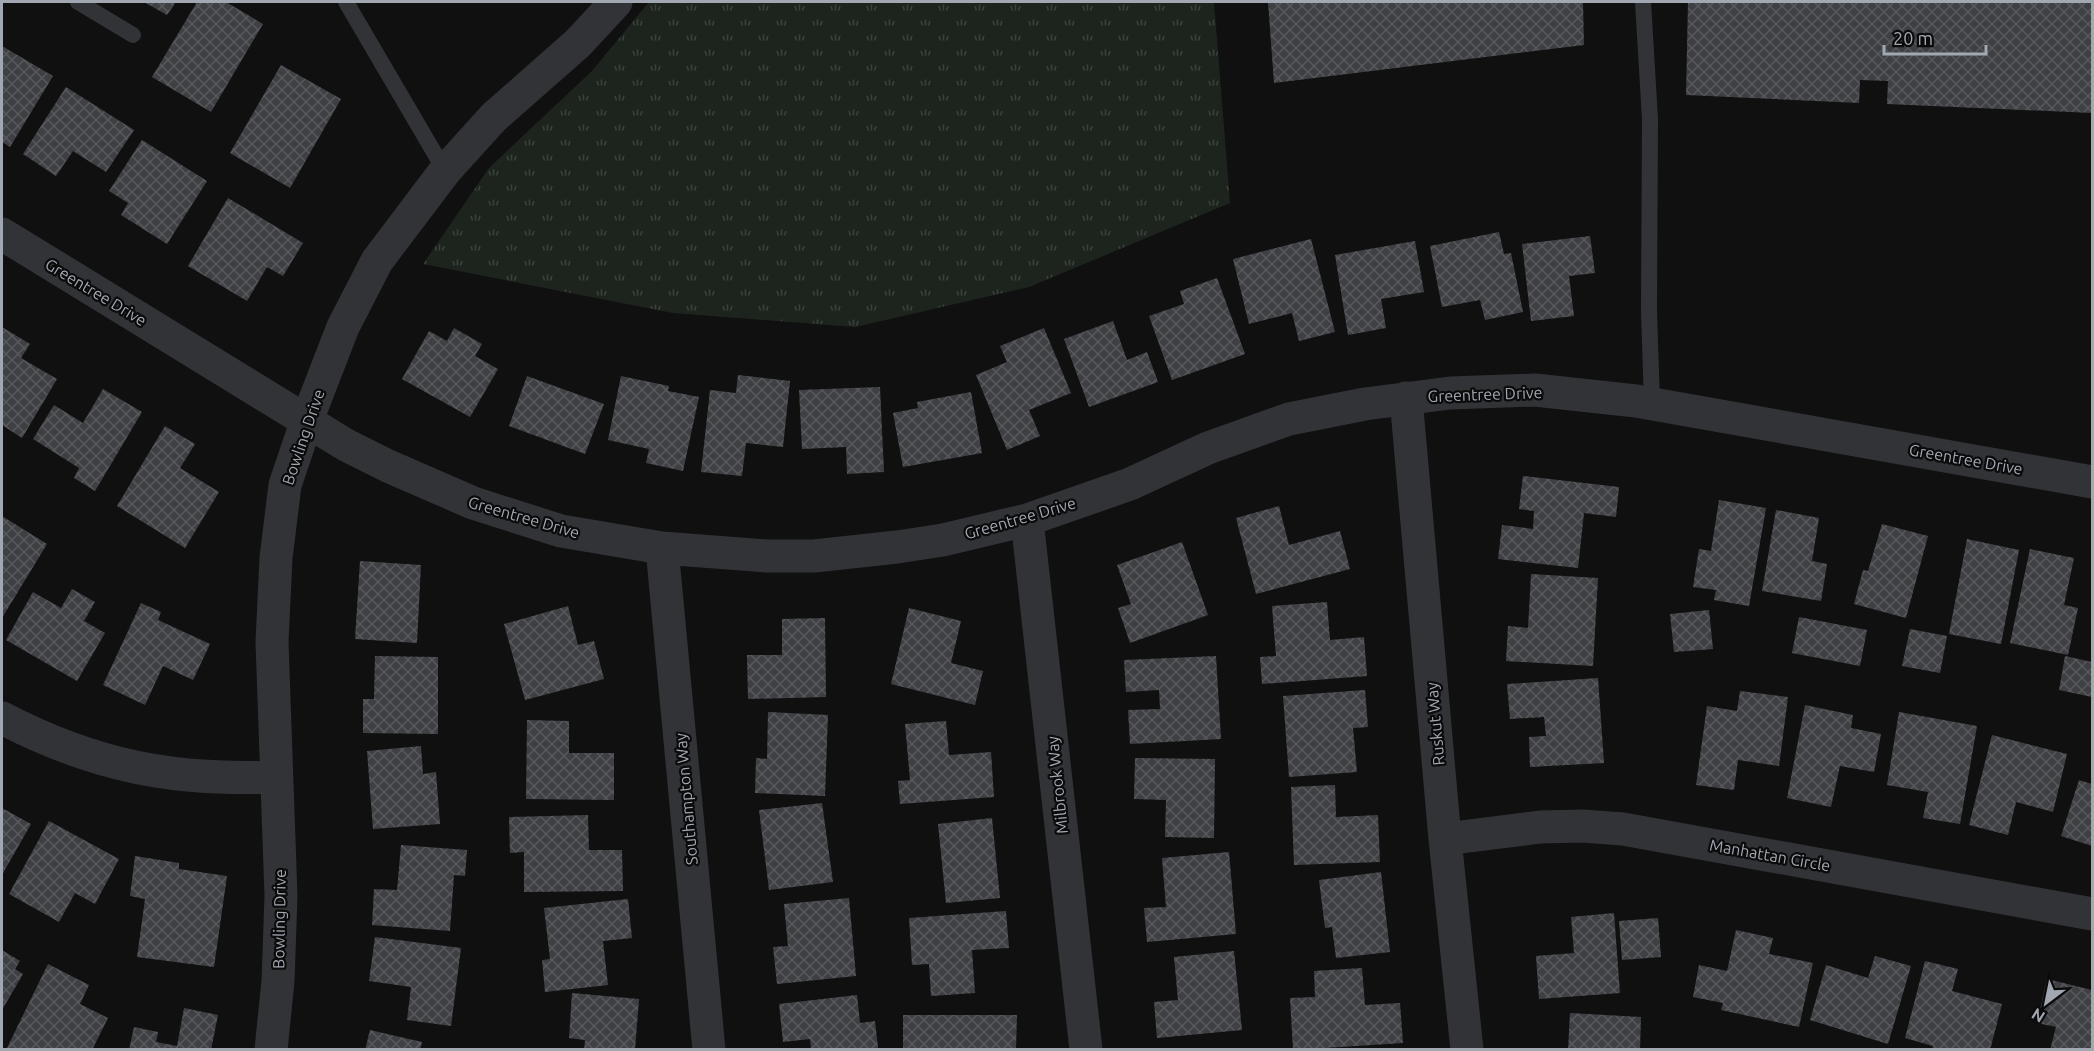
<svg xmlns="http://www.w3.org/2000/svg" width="2094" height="1051" font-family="Ubuntu,sans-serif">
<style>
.grass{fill:url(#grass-tufts)}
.building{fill:url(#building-cross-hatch)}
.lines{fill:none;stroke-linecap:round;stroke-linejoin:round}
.lane{stroke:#313336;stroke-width:16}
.street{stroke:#313336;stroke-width:33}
.labels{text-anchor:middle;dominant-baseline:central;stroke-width:4.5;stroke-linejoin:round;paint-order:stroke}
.street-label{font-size:16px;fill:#a2a8b2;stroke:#0b0b0c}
</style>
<defs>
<pattern id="grass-tufts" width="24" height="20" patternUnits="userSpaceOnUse" patternTransform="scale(1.5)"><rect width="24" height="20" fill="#1d241d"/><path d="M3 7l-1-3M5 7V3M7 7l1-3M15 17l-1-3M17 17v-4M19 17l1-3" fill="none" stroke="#3b413b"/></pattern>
<pattern id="building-cross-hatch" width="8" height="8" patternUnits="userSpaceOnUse" patternTransform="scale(1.5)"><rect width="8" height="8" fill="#3f4044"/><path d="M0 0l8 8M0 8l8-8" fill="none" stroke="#58595d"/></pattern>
</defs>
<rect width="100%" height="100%" fill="#101011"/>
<path class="grass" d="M649 2H1214L1230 203 1029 287 855 327 673 313 423 264 489 168 592 71Z"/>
<path class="building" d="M144 2H176L167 15Z
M197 2H226L263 24 211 112 152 77Z
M1268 2H1583L1584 45 1274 83Z
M1688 2H2092V113L1887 104 1888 81 1860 80 1859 103 1686 95Z
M2 46 53 76 10 147 2 142Z
M281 65 341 99 290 188 230 153Z
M66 87 134 130 106 172 73 151 56 176 23 154Z
M142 140 207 181 167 244 121 215 128 203 109 191Z
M228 198 303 243 283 276 267 267 247 301 188 266Z
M1499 232 1504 254 1511 253 1523 312 1485 320 1480 300 1442 307 1430 246Z
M1590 236 1595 273 1569 276 1574 316 1531 321 1522 244Z
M1311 239 1335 332 1299 341 1292 313 1249 324 1233 259Z
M1415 241 1424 292 1381 299 1386 328 1348 335 1335 255Z
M1217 278 1245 354 1172 380 1149 316 1184 304 1180 291Z
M1113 321 1127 360 1147 352 1158 382 1089 407 1064 339Z
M2 327 30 344 21 358 57 379 22 438 2 425Z
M454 328 482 344 475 356 498 369 470 417 402 379 429 331 447 341Z
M1044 328 1071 393 1029 410 1040 436 1007 450 976 375 1007 362 1000 346Z
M738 375 790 381 783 447 746 443 742 476 701 472 710 390 736 393Z
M527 376 604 404 585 454 509 426Z
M621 376 669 386 668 391 699 397 683 471 646 463 649 449 608 440Z
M880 387 884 472 847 474 846 447 802 449 799 390Z
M103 389 142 412 95 491 74 478 79 468 33 439 54 405 83 423Z
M971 392 982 453 903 467 893 413 918 408 917 402Z
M165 426 195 444 180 468 219 492 185 548 117 506Z
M1523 476 1619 487 1616 517 1584 513 1578 568 1498 559 1502 525 1533 529 1534 511 1519 509Z
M1719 500 1766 508 1749 606 1714 600 1716 590 1693 587 1699 549 1711 551Z
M1279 506 1289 545 1340 531 1350 569 1256 594 1236 518Z
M1776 510 1819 518 1812 561 1827 564 1821 601 1762 591Z
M2 516 47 544 2 618Z
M1882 524 1928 536 1906 618 1854 604 1863 570 1868 571Z
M1967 539 2019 550 2001 644 1949 634Z
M1182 542 1208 615 1130 643 1118 608 1131 604 1117 565Z
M2030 549 2074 558 2064 605 2078 608 2068 655 2010 643Z
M360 561 421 565 417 643 355 639Z
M1531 574 1598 578 1593 666 1506 661 1508 626 1528 628Z
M72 589 95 602 84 621 105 633 77 681 6 640 33 592 61 608Z
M1327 602 1330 640 1364 637 1367 676 1262 684 1260 657 1276 656 1272 606Z
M141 603 161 612 158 620 210 644 193 680 163 666 145 705 103 685Z
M568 606 578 645 594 641 604 679 525 700 504 624Z
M909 608 961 621 951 663 983 671 975 705 891 684Z
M1709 610 1713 649 1674 652 1670 614Z
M1799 617 1867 630 1860 666 1792 653Z
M825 618 826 697 748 699 747 655H782V619Z
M1910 629 1947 636 1940 673 1902 666Z
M375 656 438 657V734L363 733V699H374Z
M1216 656 1221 739 1130 744 1128 710 1160 709 1159 690 1126 692 1124 660Z
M2065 656 2092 662V697L2059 690Z
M1598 678 1604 763 1530 767 1529 737 1546 736 1544 717 1510 719 1507 684Z
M1365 690 1368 727 1353 728 1357 772 1289 777 1283 696Z
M1740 691 1788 697 1779 766 1738 760 1734 790 1696 785 1707 706 1737 711Z
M1805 705 1853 715 1851 728 1881 734 1874 772 1840 766 1831 807 1787 798Z
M768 712 828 715 825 796 755 793 756 758 767 759Z
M1899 712 1977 726 1960 824 1923 818 1928 792 1887 785Z
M527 720 569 721V753H614V800L526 799Z
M946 721 949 755 991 752 994 797 900 804 898 781 910 780 905 724Z
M1992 735 2067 754 2053 812 2016 802 2008 835 1969 825Z
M421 746 423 774 436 772 440 824 373 829 367 751Z
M1135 758 1215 759 1214 838 1165 837 1166 800 1134 799Z
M2079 780 2092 784V846L2061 836Z
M1335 785 1336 817 1378 815 1380 862 1294 865 1291 787Z
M822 803 833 882 769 890 759 810Z
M2 808 31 824 2 875Z
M588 815 589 850H622L623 891 524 892V852L510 853 509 817Z
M992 818 1000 898 946 903 938 824Z
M49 821 119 859 95 904 75 893 59 922 9 894Z
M401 845 467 850 465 876 454 875 450 931 372 925 374 889 397 890Z
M1229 852 1236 934 1147 942 1144 908 1166 907 1162 858Z
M135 856 179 863V869L227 876 214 967 137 957 145 899 130 896Z
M1381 872 1390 952 1336 958 1332 927 1325 928 1319 880Z
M849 898 856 976 777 984 773 947 788 946 784 904Z
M628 899 632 938 603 941 608 985 545 992 542 960 550 959 544 908Z
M1006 911 1009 948 972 950 975 993 931 996 929 964 912 965 909 918Z
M1614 913 1620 993 1539 999 1536 956 1574 953 1571 917Z
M1658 918 1661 957 1622 960 1619 921Z
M1736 930 1773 938 1769 954 1813 963 1799 1027 1721 1010 1723 1003 1693 997 1699 965 1727 971Z
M375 937 461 948 451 1026 407 1020 411 987 369 981Z
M2 950 20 961 15 969 23 974 2 1010Z
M1234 951 1242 1030 1157 1038 1154 1002 1178 1000 1174 957Z
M1875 956 1911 966 1888 1044 1810 1020 1826 965 1868 978Z
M1925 961 1958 969 1952 991 2002 1004 1990 1050H1932L1933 1046 1905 1038Z
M48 964 89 985 80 1004 108 1018 92 1050H6Z
M1362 968 1365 1005 1400 1003 1403 1043 1293 1050 1290 998 1315 997 1314 971Z
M2047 979 2092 990V1050H2050L2056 1027 2037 1023Z
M572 993 639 999 635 1050H584L585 1040 569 1038Z
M857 995 860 1023 875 1021 878 1048 811 1050 810 1039 783 1042 779 1004Z
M184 1008 218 1015 211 1050H129L134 1027 158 1032 156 1042 177 1046Z
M1570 1013 1641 1017 1640 1050H1568Z
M903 1015H1017L1016 1048 903 1050Z
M370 1030 422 1042 420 1050H365Z"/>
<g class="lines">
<path class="lane" d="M78 2 133 35
M346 2 445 171
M1643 2 1650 119 1649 311 1652 405"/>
<path class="street" d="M2 234 346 445 388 466 473 503 561 531 662 548 767 556H814L897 547 943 540 1027 520 1130 484 1208 448 1289 419 1365 404 1450 393 1535 390 1636 401 2092 482
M1406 398 1445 839 1467 1050
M1027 520 1086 1050
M662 548 709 1050
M2 718C94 766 173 781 276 777
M1445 839 1540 827 1582 826 1623 829 2092 914
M271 1050 278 981 281 896 272 642 276 558 285 485 307 420 343 327 377 261 445 171 494 117 578 43 616 2"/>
</g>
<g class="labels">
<g class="street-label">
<text transform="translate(96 292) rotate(31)">Greentree Drive</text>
<text transform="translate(1485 394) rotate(-2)">Greentree Drive</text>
<text transform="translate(303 437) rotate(-71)">Bowling Drive</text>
<text transform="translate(1966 459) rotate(10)">Greentree Drive</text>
<text transform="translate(524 517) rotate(16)">Greentree Drive</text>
<text transform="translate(1020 518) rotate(-16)">Greentree Drive</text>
<text transform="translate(1435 724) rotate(-95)">Ruskut Way</text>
<text transform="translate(1057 785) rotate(-96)">Milbrook Way</text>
<text transform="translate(686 799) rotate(-95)">Southampton Way</text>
<text transform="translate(1770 855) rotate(10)">Manhattan Circle</text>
<text transform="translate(279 919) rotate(-89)">Bowling Drive</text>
</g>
</g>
<rect width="2094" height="1051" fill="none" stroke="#a2a8b2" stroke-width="6"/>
<g transform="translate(2046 1003) rotate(212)" stroke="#0b0b0c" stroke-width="4.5" paint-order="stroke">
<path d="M0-4.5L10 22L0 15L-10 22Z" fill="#a2a8b2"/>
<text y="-9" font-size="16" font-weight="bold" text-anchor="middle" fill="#a2a8b2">N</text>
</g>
<path d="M1884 45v9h102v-9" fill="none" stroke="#a2a8b2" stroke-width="3"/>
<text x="1893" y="45" font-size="18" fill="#a2a8b2" stroke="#0b0b0c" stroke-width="4.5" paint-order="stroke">20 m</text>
</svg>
